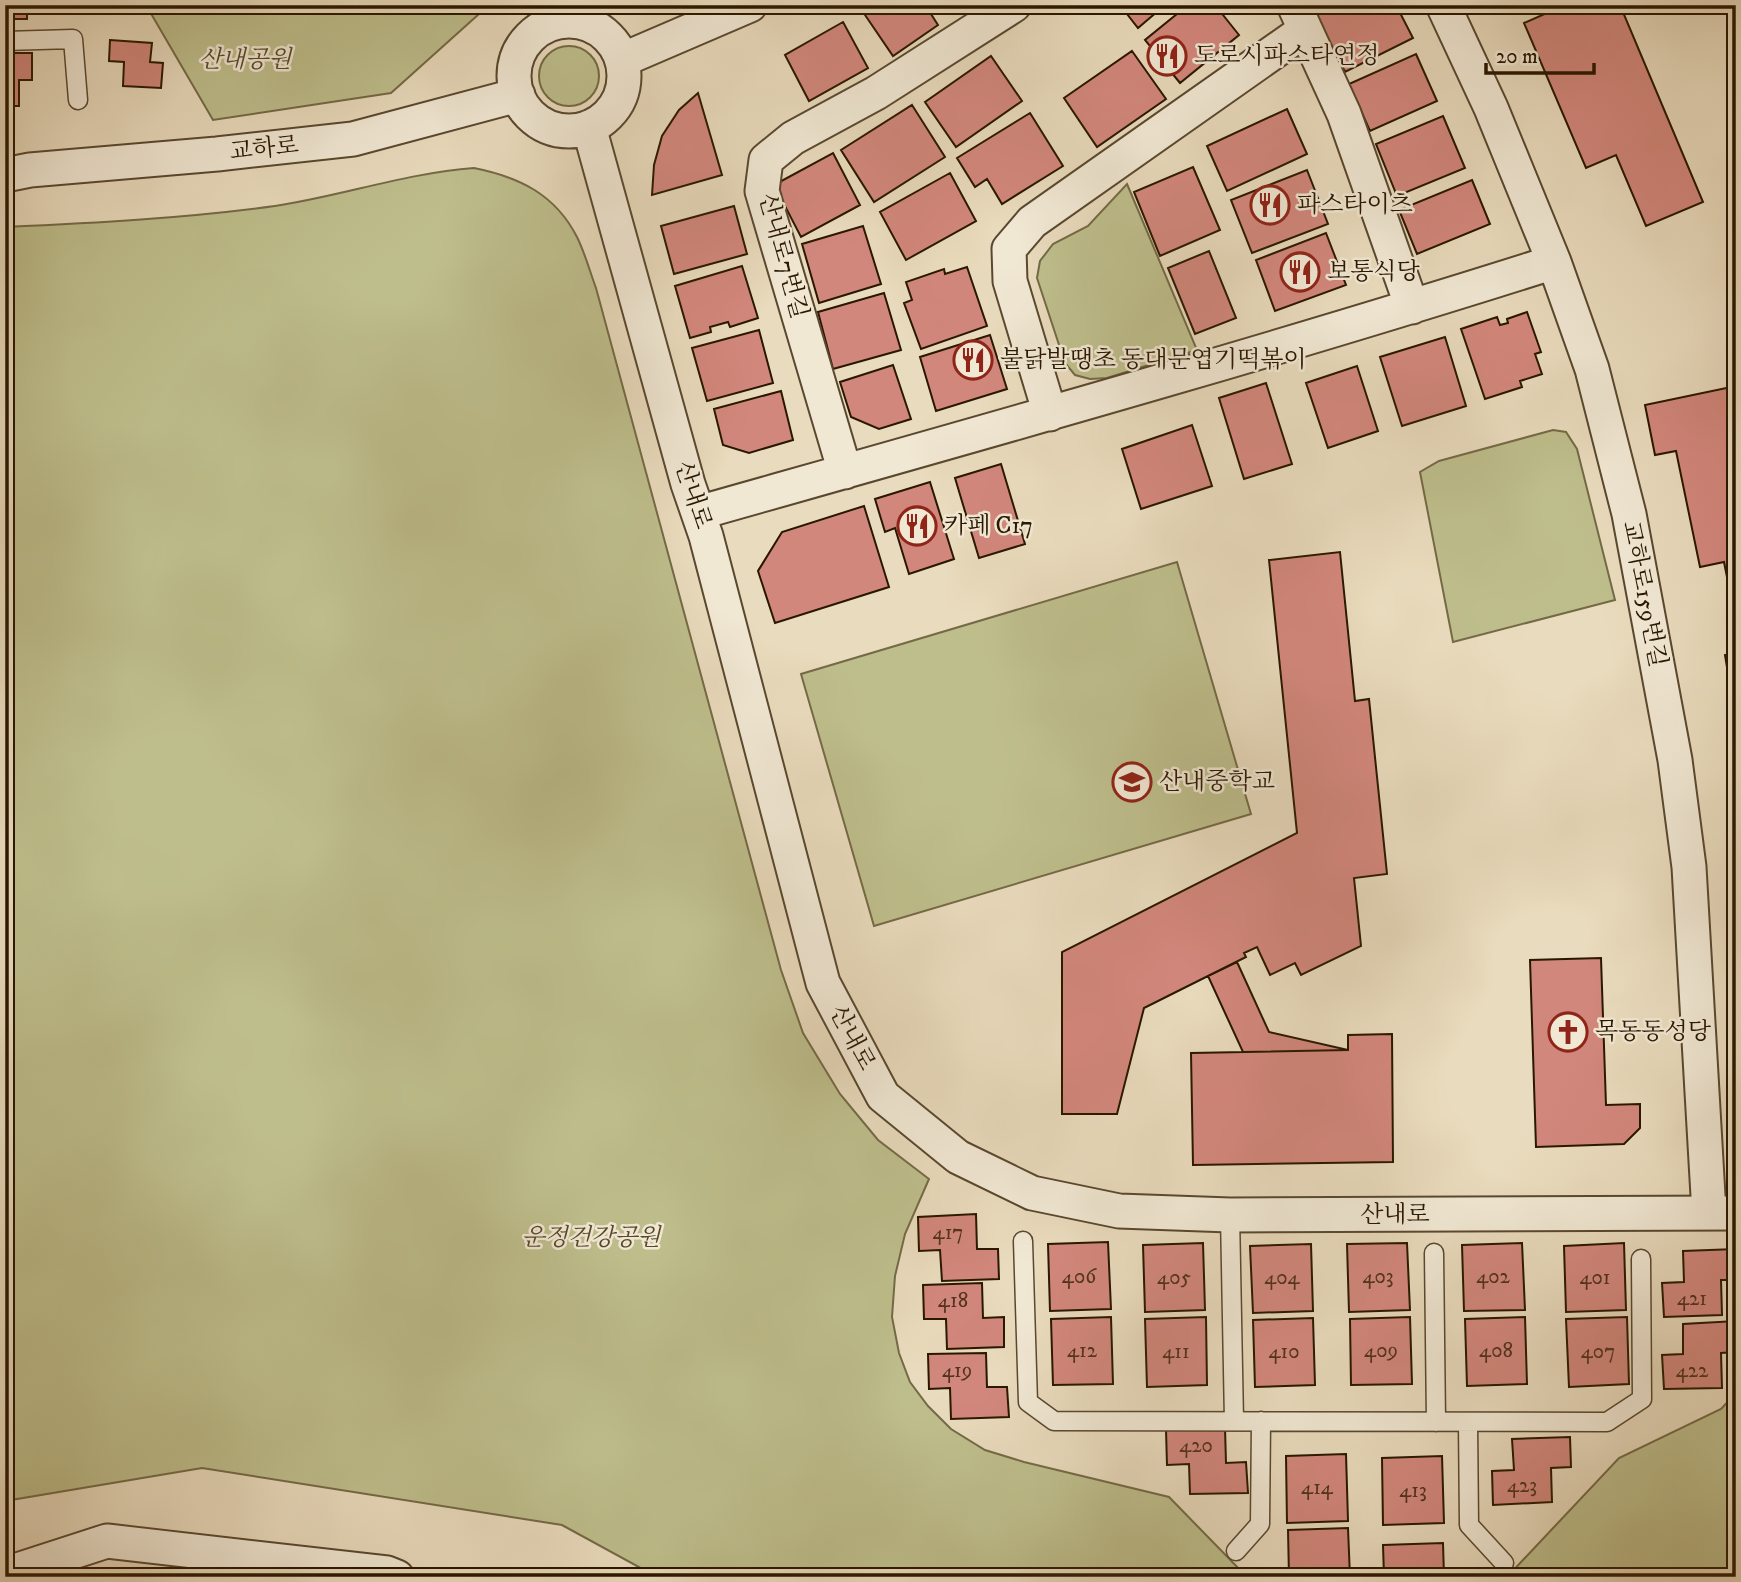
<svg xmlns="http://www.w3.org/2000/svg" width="1741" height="1582" font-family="'IM FELL DW Pica','Noto Serif KR',serif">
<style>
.green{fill:#bebe8c;stroke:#746a46;stroke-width:2}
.building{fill:#d2877c;stroke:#291700;stroke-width:2}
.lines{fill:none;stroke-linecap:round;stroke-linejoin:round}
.lane-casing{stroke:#59482f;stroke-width:21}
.street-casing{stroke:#59482f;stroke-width:37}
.lane{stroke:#f1e8d4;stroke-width:18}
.street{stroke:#f1e8d4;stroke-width:33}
.labels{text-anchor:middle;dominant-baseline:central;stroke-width:5;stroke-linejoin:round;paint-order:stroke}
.number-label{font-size:21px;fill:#53331f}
.poi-label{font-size:24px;fill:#291700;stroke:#f1e8d4;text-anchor:start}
.park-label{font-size:24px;font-style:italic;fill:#56492a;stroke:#f1e8d4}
.street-label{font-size:24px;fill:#291700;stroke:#f1e8d4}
</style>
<rect width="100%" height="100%" fill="#e9dbbd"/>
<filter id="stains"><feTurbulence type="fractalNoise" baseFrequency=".00286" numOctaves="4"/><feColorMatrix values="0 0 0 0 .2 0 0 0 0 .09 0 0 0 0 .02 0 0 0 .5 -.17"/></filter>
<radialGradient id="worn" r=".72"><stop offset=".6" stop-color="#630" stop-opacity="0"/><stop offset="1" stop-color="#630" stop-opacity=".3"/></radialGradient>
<path class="green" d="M146 5H489L391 93 213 120Z
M539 76a30 30 0 1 1 60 0a30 30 0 1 1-60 0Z
M474 168C519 177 555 194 577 237 585 253 590 272 596 288L781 970 803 1033 840 1094 878 1140 929 1179 905 1234 895 1276 892 1317 899 1353 910 1382 928 1406 951 1429 985 1450 1024 1462 1169 1497 1247 1577H657L562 1525 202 1468 5 1501V227C96 223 186 218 275 206 342 196 406 173 474 168Z
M1127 184 1197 350 1107 378 1090 379 1075 375 1065 363 1037 278 1040 261 1053 244 1088 226Z
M1553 430 1566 432 1577 449 1615 600 1453 642 1420 472 1439 461Z
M1177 562 1251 814 874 926 801 674Z
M1736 1393V1577H1507L1619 1458 1721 1409Z"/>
<path class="building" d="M5 5H27V19H5Z
M872 5H944L931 14 938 25 893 56 863 12Z
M1120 5H1165L1138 28Z
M1188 5H1215L1239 35 1180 83 1145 40Z
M1337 5H1396L1413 38 1345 72 1316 15Z
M1565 5H1620L1703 202 1646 226 1616 155 1586 168 1524 23Z
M843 22 868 68 809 101 785 55Z
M110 40 152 43 150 62 163 63 161 88 123 86 124 62 109 61Z
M1132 51 1166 99 1097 147 1064 98Z
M5 53H32V80H19V106H5Z
M1416 54 1437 101 1370 131 1349 84Z
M991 56 1022 101 956 147 925 102Z
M698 93 722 175 652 195 654 165 662 136 679 110Z
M912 105 945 157 874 202 841 150Z
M1287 109 1307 154 1227 191 1207 146Z
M1030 113 1063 166 1002 204 987 179 975 187 957 158Z
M1443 116 1465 168 1397 196 1376 144Z
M833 153 860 205 801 237 774 185Z
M1193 167 1220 230 1160 256 1134 192Z
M1307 170 1328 224 1252 253 1231 200Z
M950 173 976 221 906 260 880 212Z
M1472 180 1490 224 1417 254 1399 210Z
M734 206 747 254 674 274 661 226Z
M863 226 881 284 819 303 802 244Z
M1326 233 1346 285 1275 311 1256 260Z
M1209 251 1236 318 1195 334 1168 268Z
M742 266 758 318 730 327 728 322 710 327 711 332 690 338 675 286Z
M967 267 987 326 921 349 904 303 912 300 906 282 944 269 945 274Z
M884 293 901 350 833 369 818 312Z
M1527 312 1541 352 1535 354 1542 374 1520 381 1522 387 1485 399 1461 329 1497 317 1500 325 1508 323 1507 319Z
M759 330 773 383 707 401 692 348Z
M990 335 1007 389 936 411 920 357Z
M1445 337 1466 406 1402 426 1380 357Z
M893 365 911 419 879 429 851 417 840 382Z
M1357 366 1378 431 1328 448 1306 383Z
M1266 383 1292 464 1244 479 1219 398Z
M1736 386V596L1731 597 1724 562 1700 567 1676 451 1655 455 1645 405Z
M781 391 793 440 749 453 723 445 714 409Z
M1192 425 1212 486 1141 509 1122 449Z
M1001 464 1025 544 979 558 955 478Z
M930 482 954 559 909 574 895 528 885 532 875 499Z
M864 506 889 587 775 623 758 571 782 532Z
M1340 552 1355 701 1369 699 1387 874 1354 878 1361 946 1301 975 1295 963 1270 975 1257 947 1244 953 1246 957 1144 1008 1117 1114H1062V952L1297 833 1269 560Z
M1736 653V722L1725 655Z
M1601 958 1606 1105 1640 1104V1128L1624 1144 1536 1147 1530 960Z
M1237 962 1269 1032 1348 1050 1243 1052 1208 976Z
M1392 1034 1393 1162 1193 1165 1191 1053 1348 1050V1035Z
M976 1214 977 1249H998L999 1279 942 1281 940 1250 919 1251 918 1217Z
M1108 1242 1111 1309 1050 1311 1048 1244Z
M1203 1243 1205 1310 1145 1312 1143 1245Z
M1407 1243 1410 1310 1349 1312 1347 1244Z
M1522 1243 1525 1310 1464 1311 1462 1245Z
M1624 1243 1626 1310 1566 1312 1564 1246Z
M1311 1244 1313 1311 1253 1313 1250 1246Z
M1736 1249V1280H1721L1722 1315 1664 1317 1662 1283 1684 1282 1683 1251Z
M982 1283 983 1318 1004 1317V1347L947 1349 946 1319H924L923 1285Z
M1111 1317 1113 1384 1053 1385 1051 1319Z
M1206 1317 1207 1385 1147 1387 1145 1319Z
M1410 1317 1412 1384 1351 1385 1350 1319Z
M1525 1317 1527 1384 1467 1386 1465 1319Z
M1627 1317 1629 1384 1569 1387 1566 1319Z
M1313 1318 1315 1385 1255 1387 1253 1320Z
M1736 1321V1352L1721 1353 1722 1388 1664 1389 1662 1355 1683 1354V1324Z
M986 1353 987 1387H1007L1009 1417 951 1419 950 1388 929 1389 928 1354Z
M1225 1428 1226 1463 1246 1462 1248 1493 1190 1494 1189 1464 1167 1465 1166 1430Z
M1570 1437 1571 1467 1551 1468 1552 1502 1493 1505 1492 1471 1514 1470 1512 1439Z
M1346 1454 1348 1521 1287 1523 1286 1456Z
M1442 1456 1444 1523 1383 1525 1382 1458Z
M1348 1528 1350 1577H1289L1288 1530Z
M1443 1543 1444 1577H1384L1383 1545Z"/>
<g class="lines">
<g class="lane-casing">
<path id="lane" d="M5 41 73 39 78 100
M1230 1215 1234 1421
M1023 1241 1028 1402 1054 1421 1607 1422 1642 1399 1641 1259
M1434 1253 1436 1422
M1468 1422 1469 1525 1504 1563
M1236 1551 1260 1524 1261 1421"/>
</g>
<g class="street-casing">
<path id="street" d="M1294 5 1344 114 1412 307
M1443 5 1491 108 1554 262 1592 369 1629 514 1675 760 1689 867 1709 1213
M514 76a55 55 0 1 1 110 0a55 55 0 1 1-110 0Z
M622 60 750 5
M589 127 688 484 706 536 823 983 883 1096 958 1157 1032 1193 1119 1211 1230 1215 1736 1213
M5 175 30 170 217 154 353 139 518 95
M1050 414 1010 281 1009 249 1032 222 1305 30
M845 472 762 191 766 160 793 138 876 93 1014 5
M698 513C984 432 1271 352 1554 262
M5 1574 107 1541 387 1573 397 1577"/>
</g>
<use href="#lane" class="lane"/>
<use href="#street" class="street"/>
</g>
<defs>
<g id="restaurant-ring" transform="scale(2.0125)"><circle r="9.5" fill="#f1e8d4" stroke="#8f2418" stroke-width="1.5"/><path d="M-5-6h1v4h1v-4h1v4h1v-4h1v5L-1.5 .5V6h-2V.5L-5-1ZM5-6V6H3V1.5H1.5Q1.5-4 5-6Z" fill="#8f2418"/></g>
<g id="school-ring" transform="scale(2.0125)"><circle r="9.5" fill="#f1e8d4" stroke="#8f2418" stroke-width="1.5"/><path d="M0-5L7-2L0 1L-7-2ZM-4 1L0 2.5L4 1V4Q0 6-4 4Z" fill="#8f2418"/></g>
<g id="church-ring" transform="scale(2.0125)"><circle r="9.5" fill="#f1e8d4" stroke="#8f2418" stroke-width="1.5"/><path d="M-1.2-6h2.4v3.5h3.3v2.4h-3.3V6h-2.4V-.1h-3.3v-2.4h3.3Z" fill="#8f2418"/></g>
</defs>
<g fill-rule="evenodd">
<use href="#restaurant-ring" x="1167" y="56"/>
<use href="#restaurant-ring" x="1270" y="205"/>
<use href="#restaurant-ring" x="1300" y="272"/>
<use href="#restaurant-ring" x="973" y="360"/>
<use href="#restaurant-ring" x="917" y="526"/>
<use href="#school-ring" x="1132" y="782"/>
<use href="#church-ring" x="1568" y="1032"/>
</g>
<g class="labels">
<g class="number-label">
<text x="948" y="1233">417</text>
<text x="1079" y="1277">406</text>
<text x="1378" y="1277">403</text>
<text x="1493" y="1277">402</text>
<text x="1174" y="1278">405</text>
<text x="1282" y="1278">404</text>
<text x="1595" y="1278">401</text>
<text x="1692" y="1299">421</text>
<text x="953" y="1301">418</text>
<text x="1082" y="1351">412</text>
<text x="1381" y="1351">409</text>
<text x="1496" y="1351">408</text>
<text x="1176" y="1352">411</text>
<text x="1284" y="1352">410</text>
<text x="1598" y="1352">407</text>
<text x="957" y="1371">419</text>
<text x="1692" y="1371">422</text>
<text x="1196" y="1446">420</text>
<text x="1522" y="1486">423</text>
<text x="1317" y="1488">414</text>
<text x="1413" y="1491">413</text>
</g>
<g class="poi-label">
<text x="1194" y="56">도로시파스타연정</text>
<text x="1297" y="205">파스타이츠</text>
<text x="1327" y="272">보통식당</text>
<text x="1000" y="360">불닭발땡초 동대문엽기떡볶이</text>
<text x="944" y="526">카페 C17</text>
<text x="1159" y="782">산내중학교</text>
<text x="1595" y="1032">목동동성당</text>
</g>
<g class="park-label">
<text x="245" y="60">산내공원</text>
<text x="591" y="1238">운정건강공원</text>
</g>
<g class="street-label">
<text transform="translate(264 149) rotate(-6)">교하로</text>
<text transform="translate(783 256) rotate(75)">산내로7번길</text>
<text transform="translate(693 495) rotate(72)">산내로</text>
<text transform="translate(1644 594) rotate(79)">교하로159번길</text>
<text transform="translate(852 1038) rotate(62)">산내로</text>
<text x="1395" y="1215">산내로</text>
</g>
</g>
<rect width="1741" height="1582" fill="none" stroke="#e9dbbd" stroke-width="28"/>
<rect x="7" y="7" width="1727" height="1568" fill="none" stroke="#291700" stroke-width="3.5"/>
<rect x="14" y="14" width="1713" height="1554" fill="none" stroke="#291700" stroke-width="2"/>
<path d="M1486 63v10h108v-10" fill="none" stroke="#291700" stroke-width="3.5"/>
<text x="1496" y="63" font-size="21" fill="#291700" stroke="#f1e8d4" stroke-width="5" paint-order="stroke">20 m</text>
<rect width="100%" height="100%" filter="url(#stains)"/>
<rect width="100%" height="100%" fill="url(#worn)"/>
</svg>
